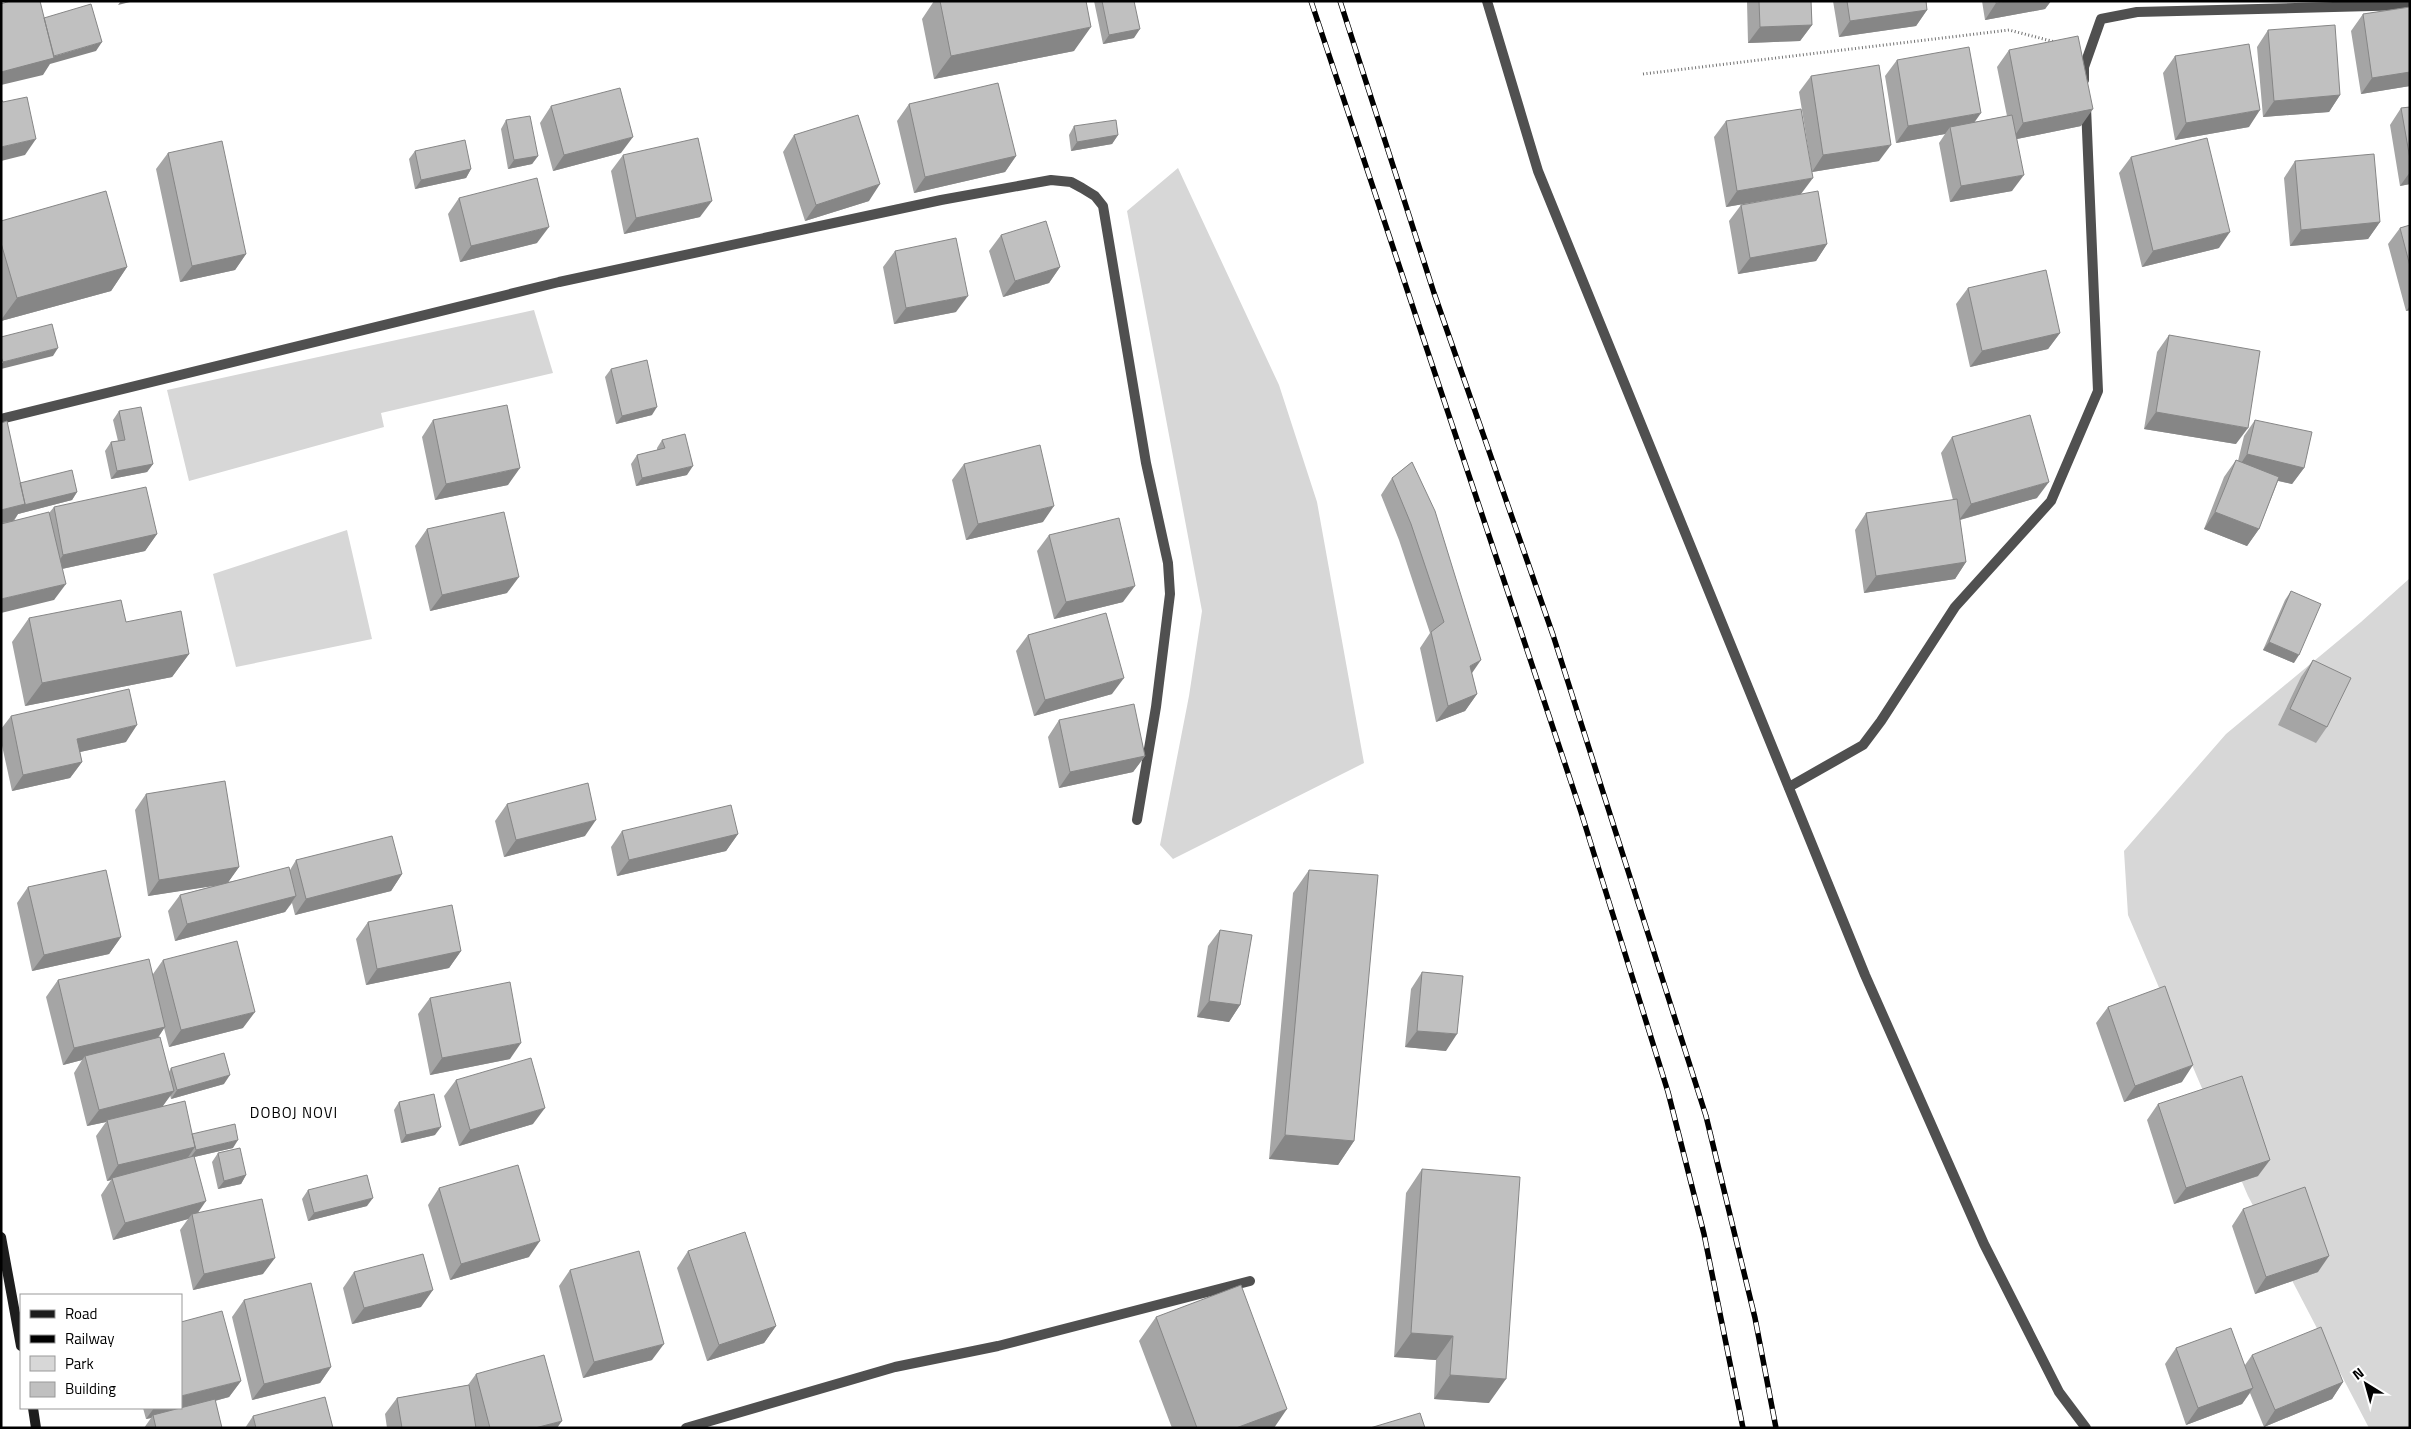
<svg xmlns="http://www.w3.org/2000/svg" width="2411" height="1429" font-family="'Titillium Web',sans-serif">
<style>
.green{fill:#d7d7d7}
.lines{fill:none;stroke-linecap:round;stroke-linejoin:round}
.path{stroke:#727272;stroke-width:3;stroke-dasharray:1 2.5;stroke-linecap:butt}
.minor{stroke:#505050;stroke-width:10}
.tertiary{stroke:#505050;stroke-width:10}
.secondary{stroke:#1d1d1d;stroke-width:10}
.rail-casing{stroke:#000;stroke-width:5.5}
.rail{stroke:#fff;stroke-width:4;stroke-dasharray:11;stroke-linecap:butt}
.wall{fill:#a5a5a5}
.shaded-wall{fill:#868686}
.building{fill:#c0c0c0;stroke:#868686}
.labels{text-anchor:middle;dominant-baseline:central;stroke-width:4.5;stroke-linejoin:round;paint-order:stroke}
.quarter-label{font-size:15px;letter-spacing:1px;fill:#000;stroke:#fff}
</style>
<rect width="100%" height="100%" fill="#fff"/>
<path class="green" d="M1178 168 1279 385 1317 502 1364 763 1173 859 1160 845 1189 696 1202 611 1127 211Z
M534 310 553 373 381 413 384 427 189 481 167 390Z
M347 530 372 639 236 667 213 574Z
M2410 578V1428H2369L2248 1196 2128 915 2124 851 2226 734 2361 622Z"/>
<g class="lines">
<path class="path" d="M1643 74 2009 30 2055 42"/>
<path class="minor" d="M2084 80V67L2101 19 2137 12 2410 5
M1 419 559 282 941 200 1051 180 1071 182 1082 188 1095 196 1103 206 1146 463 1168 563 1170 594 1156 707 1137 820
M1789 787 1863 745 1881 721 1955 607 2051 501 2098 391 2086 107
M686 1428 895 1367 998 1346 1250 1281"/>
<path class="tertiary" d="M1487 1 1538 171 1865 975 1984 1244 2059 1392 2086 1428"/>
<path class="secondary" d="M1 1237 21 1346
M33 1408 36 1428"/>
<g class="rail-casing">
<path id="rail" d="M1311 1 1581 812 1668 1092 1704 1234 1743 1428
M1340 1 1434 293 1553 635 1706 1116 1755 1318 1776 1428"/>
</g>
<use href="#rail" class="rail"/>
</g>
<path class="wall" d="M934 1H1086L1074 51 934 79 922 19Z
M1094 1H1134V38L1103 44Z
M1747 1H1811L1812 25 1800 41 1748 43Z
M1833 1H1926L1927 10 1916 26 1839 37Z
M1982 1H2051L2045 9 1985 20Z
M2410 7V86L2361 94 2351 31 2363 14Z
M2268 30 2340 95 2329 112 2263 117 2257 47Z
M2009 50 2081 126 2017 139 2012 191 1950 202 1939 143 1945 134 1896 143 1885 76 1897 60 1974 122 2007 116 1997 67Z
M2175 56 2249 127 2175 140 2163 73Z
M1811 76 1879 161 1812 172 1799 92Z
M909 104 1016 156 1005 172 914 193 897 121Z
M551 106 621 153 553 171 540 123Z
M2410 107V184L2400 186 2390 125 2401 108Z
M506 120 538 156 532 164 508 169 501 129Z
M1726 121 1801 194 1726 207 1714 137Z
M1074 126 1118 135 1112 144 1071 151 1069 135Z
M794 135 869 201 805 221 783 152Z
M415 151 471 169 466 178 415 189 409 159Z
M168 153 246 254 235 270 180 282 156 169Z
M623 155 700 217 624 234 611 171Z
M2131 157 2219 248 2142 267 2119 173Z
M2295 161 2380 222 2368 239 2290 246 2284 178Z
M459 198 537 243 460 262 448 214Z
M1741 205 1827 244 1816 261 1738 274 1729 221Z
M1 221 127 267 111 291 1 321Z
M2410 225V310L2406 311 2388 244 2400 228Z
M1001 235 1060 267 1049 283 1003 297 989 251Z
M895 251 956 312 894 324 883 267Z
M1968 288 2060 333 2048 349 1970 367 1956 304Z
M2169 335 2236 444 2144 429 2157 352Z
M611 369 652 415 616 424 605 377Z
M119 411 153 464 147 472 111 479 105 451 111 442 118 441 113 420Z
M433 420 508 485 435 500 422 437Z
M2255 420 2304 468 2292 484 2278 481 2259 529 2247 546 2204 529 2224 477 2236 460 2238 461 2244 436Z
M1952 437 2037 498 1960 520 1966 562 1955 579 1864 593 1855 530 1866 513 1953 500 1941 453Z
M662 440 687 475 636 486 631 464 637 455 657 450V448Z
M1412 462 1472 674 1477 694 1465 711 1436 722 1420 648 1430 633 1399 540 1381 495 1392 478Z
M964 464 1043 522 966 540 952 480Z
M20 483 77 492 72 500 18 514 14 521 49 513 54 507 157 534 145 551 62 569 54 600 1 523Z
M427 529 507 593 430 611 415 546Z
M1049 535 1123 602 1054 619 1037 551Z
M2291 591 2294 663 2263 650 2285 600Z
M29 618 126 622 189 654 172 677 25 706 12 642Z
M1028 635 1112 694 1034 716 1016 651Z
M2313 660 2327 727 2316 743 2278 725 2301 677Z
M11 716 126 742 80 752 82 762 70 778 12 791 1 741V729Z
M1059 720 1145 756 1133 772 1059 788 1048 737Z
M146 794 239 867 228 882 290 870 296 860 402 874 391 891 295 915 292 903 285 912 175 941 168 911 180 895 217 885 148 896 135 810Z
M507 804 585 836 504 857 495 821Z
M622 831 738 834 726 851 617 876 611 847Z
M1309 870 1354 1141 1338 1165 1269 1159 1293 893Z
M28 887 121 937 109 954 32 971 17 903Z
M368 922 461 951 449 968 366 985 356 939Z
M1220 930 1240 1005 1229 1022 1197 1017 1208 946Z
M163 960 243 1028 169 1047 164 1028 158 1038 169 1072 171 1068 224 1084 171 1099 170 1095 163 1106 192 1134 233 1148 194 1157 198 1212 263 1274 193 1290 180 1230 188 1219 113 1240 101 1195 111 1180 107 1181 96 1136 106 1122 87 1126 74 1073 82 1060 63 1065 46 997 58 980 153 974Z
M1422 972 1446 1051 1405 1047 1411 989Z
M430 998 510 1059 430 1075 418 1014Z
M2108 1007 2182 1082 2124 1102 2096 1023Z
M456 1080 533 1124 459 1146 444 1096Z
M399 1102 435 1135 401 1143 394 1110Z
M2158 1104 2258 1176 2174 1204 2147 1120Z
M218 1153 246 1175 241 1184 218 1189 212 1162Z
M1422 1169 1489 1403 1434 1399 1436 1360 1394 1357 1406 1193Z
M439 1188 529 1257 450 1280 428 1205Z
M308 1190 367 1206 308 1221 302 1199Z
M2243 1209 2318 1272 2255 1294 2232 1226Z
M688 1251 776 1326 764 1343 707 1361 677 1268Z
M570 1270 652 1360 583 1378 559 1286Z
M354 1272 421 1307 352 1324 343 1288Z
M244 1300 331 1367 320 1383 252 1400 232 1317Z
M1156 1317 1274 1428H1172L1139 1341Z
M2176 1348 2245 1365 2252 1355 2343 1382 2332 1399 2264 1427 2250 1393 2242 1404 2186 1425 2165 1364Z
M476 1374 557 1428H387L385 1414 397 1398 468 1385Z
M241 1381 229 1397 215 1401 222 1428H144L151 1418 146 1419 143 1408H181Z
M253 1416 256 1428H245Z"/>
<path class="shaded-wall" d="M121 1H134L118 5Z
M2009 1H2051L2045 9 1985 20 1996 3Z
M1927 10 1916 26 1839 37 1850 21Z
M1812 25 1800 41 1748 43 1760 27Z
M1091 27 1074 51 934 79 951 56Z
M1140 29 1134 38 1103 44 1109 35Z
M102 42 96 51 50 64 43 75 1 85V72Z
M2410 72V86L2361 94 2372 78Z
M2340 95 2329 112 2263 117 2274 101Z
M2093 109 2081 126 2012 140 2023 123Z
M2260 110 2249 127 2175 140 2186 123Z
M1981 113 1969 130 1950 127 1945 134 1896 143 1908 126Z
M1118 135 1112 144 1071 151 1077 142Z
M633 137 621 153 553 171 564 155Z
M36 139 25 155 1 161V147Z
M1891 145 1879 161 1812 172 1823 155Z
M538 156 532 164 508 169 514 160Z
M1016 156 1005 172 914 193 925 177Z
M471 169 466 178 415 189 421 180Z
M2410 172V184L2400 186Z
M2024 175 2012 191 1950 202 1961 186Z
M1813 178 1801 194 1726 207 1737 191Z
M880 184 869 201 805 221 816 205Z
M712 201 700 217 624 234 636 218Z
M2380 222 2368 239 2290 246 2301 230Z
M549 227 537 243 460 262 471 246Z
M2230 232 2219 248 2142 267 2153 251Z
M1827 244 1816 261 1738 274 1750 258Z
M246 254 235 270 180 282 192 266Z
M127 267 111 291 1 321V320L17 298Z
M1060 267 1049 283 1003 297 1015 281Z
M968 296 956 312 894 324 906 308Z
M2410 306V310L2406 311Z
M2060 333 2048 349 1970 367 1982 351Z
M58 348 53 356 1 369V364L3 362Z
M657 407 652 415 616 424 622 416Z
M2156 412 2248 428 2236 444 2144 429Z
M2247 454 2304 468 2292 484 2236 471Z
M153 464 147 472 111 479 117 471Z
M693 466 687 475 636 486 642 478Z
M520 468 508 485 435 500 446 484Z
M2049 482 2037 498 1959 520 1971 504Z
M77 492 72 500 18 514 13 521 1 523V510Z
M1054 506 1043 522 966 540 978 524Z
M2215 512 2259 529 2247 546 2204 529Z
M157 534 145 551 52 571 63 555Z
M1966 562 1955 579 1864 593 1876 576Z
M519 577 507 593 430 611 442 595Z
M66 584 54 600 1 613V599Z
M1135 586 1123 602 1054 619 1066 602Z
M2269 642 2299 655 2294 663 2263 650Z
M189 654 172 677 25 706 42 683Z
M1481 660 1470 676V666Z
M1124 678 1112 694 1034 716 1045 700Z
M1477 694 1465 711 1436 722 1448 706Z
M137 725 126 742 66 755 77 739Z
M1145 756 1133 772 1059 788 1070 772Z
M82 762 70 778 12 791 23 775Z
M596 820 585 836 504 857 516 840Z
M738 834 726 851 617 876 629 860Z
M239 867 227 884 148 896 159 880Z
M402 874 391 891 295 915 306 899Z
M296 896 285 912 175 941 187 924Z
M121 937 109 954 32 971 44 955Z
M461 951 449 968 366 985 377 969Z
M1209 1001 1240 1005 1229 1022 1197 1017Z
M255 1012 243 1028 169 1047 181 1030Z
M165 1027 154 1043 85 1056 82 1060 63 1065 74 1048Z
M1417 1031 1457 1034 1446 1051 1405 1047Z
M521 1043 510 1059 430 1075 442 1058Z
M2193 1065 2182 1082 2124 1102 2135 1086Z
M230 1075 224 1084 171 1099 177 1090Z
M174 1091 162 1107 107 1120 106 1122 87 1126 99 1110Z
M545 1108 533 1124 459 1146 470 1130Z
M441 1127 435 1135 401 1143 406 1135Z
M1285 1135 1354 1141 1338 1165 1269 1159Z
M238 1140 233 1148 190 1158 196 1150Z
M195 1147 184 1163 112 1178 111 1180 107 1181 118 1165Z
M2270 1160 2258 1176 2174 1204 2186 1188Z
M246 1175 241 1184 218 1189 224 1181Z
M373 1198 367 1206 308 1221 314 1213Z
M206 1201 195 1217 192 1214 188 1219 113 1240 125 1223Z
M540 1241 529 1257 450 1280 461 1264Z
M2329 1256 2318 1272 2255 1294 2266 1277Z
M275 1258 263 1274 193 1290 204 1274Z
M433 1290 421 1307 352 1324 364 1308Z
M776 1326 764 1343 707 1361 719 1345Z
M1411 1333 1453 1336 1436 1360 1394 1357Z
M664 1344 652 1360 583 1378 594 1362Z
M331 1367 320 1383 252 1400 264 1384Z
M1450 1375 1506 1379 1489 1403 1434 1399Z
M241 1381 229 1397 153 1417V1415L151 1418 146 1419 154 1408H181V1396Z
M2343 1382 2332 1399 2264 1427 2275 1410Z
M2253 1388 2242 1404 2186 1425 2198 1408Z
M1287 1409 1274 1428H1236Z
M562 1421 557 1428H535Z"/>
<path class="building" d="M10 1H40L54 58 1 72V4Z
M940 1H1086L1091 27 951 56Z
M1102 1H1134L1140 29 1109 35Z
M1759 1H1811L1812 25 1760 27Z
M1847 1H1926L1927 10 1850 21Z
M1996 1H2009L1996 3Z
M91 4 102 42 54 56 44 18Z
M2410 7V72L2372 78 2363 14Z
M2335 25 2340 95 2274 101 2268 30Z
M2078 36 2093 109 2023 123 2009 50Z
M2249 44 2260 110 2186 123 2175 56Z
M1969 47 1981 113 1908 126 1897 60Z
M1879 65 1891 145 1823 155 1811 76Z
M998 83 1016 156 925 177 909 104Z
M620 88 633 137 564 155 551 106Z
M27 97 36 139 1 147V99L3 102Z
M2410 107V159L2401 108Z
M1801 109 1813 178 1737 191 1726 121Z
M858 115 880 184 816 205 794 135Z
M2012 115 2024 175 1961 186 1950 127Z
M530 116 538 156 514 160 506 120Z
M1116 120 1118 135 1077 142 1074 126Z
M698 138 712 201 636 218 623 155Z
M2207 138 2230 232 2153 251 2131 157Z
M465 140 471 169 421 180 415 151Z
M222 141 246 254 192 266 168 153Z
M2374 154 2380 222 2301 230 2295 161Z
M537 178 549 227 471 246 459 198Z
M106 191 127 267 17 298 1 243V221Z
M1818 191 1827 244 1750 258 1741 205Z
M1046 221 1060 267 1015 281 1001 235Z
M2410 225V266L2400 228Z
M956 238 968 296 906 308 895 251Z
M2046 270 2060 333 1982 351 1968 288Z
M52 324 58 348 3 362 1 357V337Z
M2169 335 2260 351 2248 428 2156 412Z
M647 360 657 407 622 416 611 369Z
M507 405 520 468 446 484 433 420Z
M141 407 153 464 117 471 111 442 125 440 119 411Z
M2030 415 2049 482 1971 504 1952 437Z
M2255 420 2312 432 2304 468 2247 454Z
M7 421 25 504 1 510V423Z
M685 434 693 466 642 478 637 455 665 448 662 440Z
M1040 445 1054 506 978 524 964 464Z
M2236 460 2279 477 2259 529 2215 512Z
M1412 462 1435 511 1481 660 1470 666 1477 694 1448 706 1431 632 1444 622 1411 524 1392 478Z
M72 470 77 492 24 505 25 504 20 483Z
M146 487 157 534 63 555 54 507Z
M1957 499 1966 562 1876 576 1866 513Z
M49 512 66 584 1 599V524Z
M504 512 519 577 442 595 427 529Z
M1119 518 1135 586 1066 602 1049 535Z
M2291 591 2321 604 2299 655 2269 642Z
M121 600 126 622 181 611 189 654 42 683 29 618Z
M1106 613 1124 678 1045 700 1028 635Z
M2313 660 2351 678 2327 727 2290 709Z
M129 689 137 725 77 739 82 762 23 775 11 716Z
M1134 704 1145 756 1070 772 1059 720Z
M225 781 239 867 159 880 146 794Z
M588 783 596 820 516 840 507 804Z
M731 805 738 834 629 860 622 831Z
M392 836 402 874 306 899 296 860Z
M289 867 296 896 187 924 180 895Z
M106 870 121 937 44 955 28 887Z
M1309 870 1378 875 1354 1141 1285 1135Z
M452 905 461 951 377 969 368 922Z
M1220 930 1252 935 1240 1005 1209 1001Z
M237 941 255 1012 181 1030 163 960Z
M149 959 165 1027 74 1048 58 980Z
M1422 972 1463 976 1457 1034 1417 1031Z
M510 982 521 1043 442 1058 430 998Z
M2165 986 2193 1065 2135 1086 2108 1007Z
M160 1037 174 1091 99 1110 85 1056Z
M224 1053 230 1075 177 1090 171 1068Z
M531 1058 545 1108 470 1130 456 1080Z
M2242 1076 2270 1160 2186 1188 2158 1104Z
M434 1094 441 1127 406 1135 399 1102Z
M185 1101 195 1147 118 1165 107 1120Z
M235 1124 238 1140 196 1150 192 1134Z
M240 1148 246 1175 224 1181 218 1153Z
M194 1156 206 1201 125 1223 112 1178Z
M518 1165 540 1241 461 1264 439 1188Z
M1422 1169 1520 1177 1506 1379 1450 1375 1453 1336 1411 1333Z
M367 1175 373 1198 314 1213 308 1190Z
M2305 1187 2329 1256 2266 1277 2243 1209Z
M262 1199 275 1258 204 1274 192 1214Z
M745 1232 776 1326 719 1345 688 1251Z
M639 1251 664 1344 594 1362 570 1270Z
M423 1254 433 1290 364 1308 354 1272Z
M311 1283 331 1367 264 1384 244 1300Z
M1241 1285 1287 1409 1236 1428H1197L1156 1317Z
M222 1311 241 1381 181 1396V1322Z
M2321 1327 2343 1382 2275 1410 2252 1355Z
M2231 1328 2253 1388 2198 1408 2176 1348Z
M544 1355 562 1421 535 1428H490L476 1374Z
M469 1385 476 1428H402L397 1398Z
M325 1397 333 1428H256L253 1416Z
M215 1399 222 1428H156L153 1415Z
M1420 1413 1425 1428H1370Z"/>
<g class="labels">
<g class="quarter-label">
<text x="294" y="1112">DOBOJ NOVI</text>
</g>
</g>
<rect width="2411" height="1429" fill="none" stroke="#000000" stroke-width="5"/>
<rect x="20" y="1294" width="162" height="115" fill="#ffffff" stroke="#999999"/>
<rect x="30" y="1310" width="25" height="8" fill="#1d1d1d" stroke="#999999"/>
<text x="65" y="1319" font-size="15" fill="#000000">Road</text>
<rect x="30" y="1335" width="25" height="8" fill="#000000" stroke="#999999"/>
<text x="65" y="1344" font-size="15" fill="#000000">Railway</text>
<rect x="30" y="1356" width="25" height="15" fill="#d7d7d7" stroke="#999999"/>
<text x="65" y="1369" font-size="15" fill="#000000">Park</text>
<rect x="30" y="1382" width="25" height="15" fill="#c0c0c0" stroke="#999999"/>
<text x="65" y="1394" font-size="15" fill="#000000">Building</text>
<g transform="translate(2366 1384) rotate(323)" stroke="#ffffff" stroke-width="4" paint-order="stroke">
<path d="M0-4L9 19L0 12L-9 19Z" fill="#000000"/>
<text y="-8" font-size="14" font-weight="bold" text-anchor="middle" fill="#000000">N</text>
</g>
</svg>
